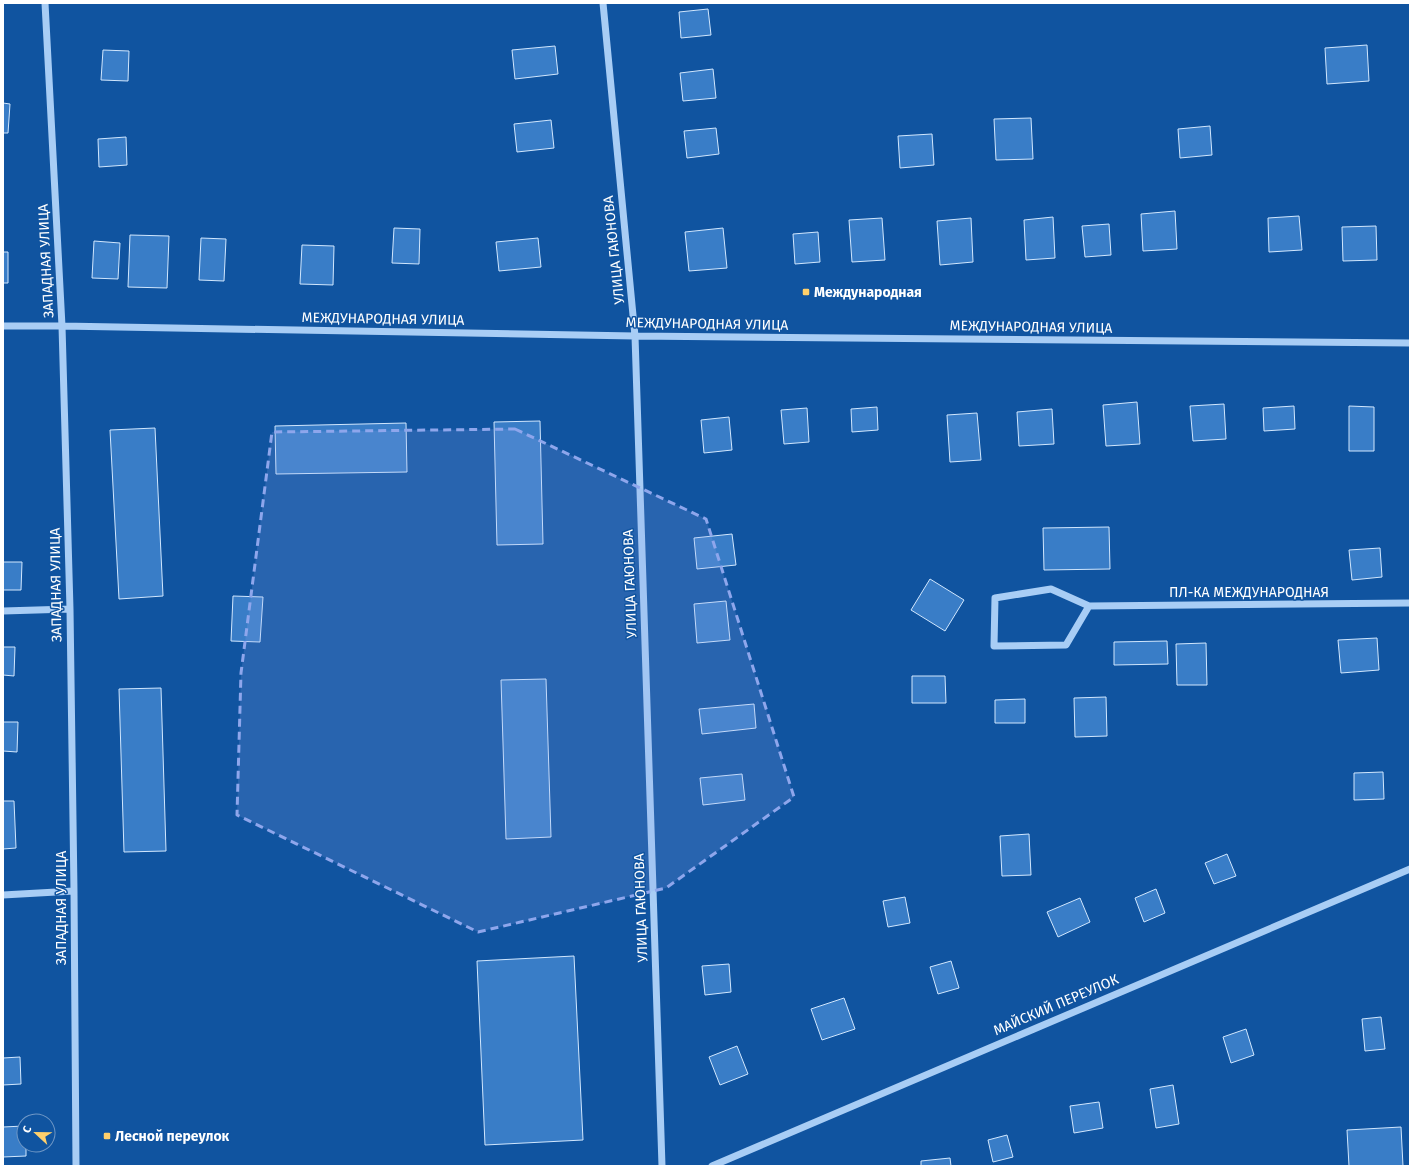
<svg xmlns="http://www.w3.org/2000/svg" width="1413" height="1169" font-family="'Fira Sans',sans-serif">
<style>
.building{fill:#397dc7;stroke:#d1e7fe}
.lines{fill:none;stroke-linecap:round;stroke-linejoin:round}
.minor{stroke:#a8cdf5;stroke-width:7}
.marked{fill:#8ea6ec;fill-opacity:0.2;stroke:#8ea6ec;stroke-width:3;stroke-dasharray:8 5;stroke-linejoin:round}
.poi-dot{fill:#ffd06c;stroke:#1054a0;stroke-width:1.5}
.labels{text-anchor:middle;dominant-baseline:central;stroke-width:3;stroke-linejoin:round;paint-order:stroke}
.street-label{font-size:14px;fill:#fff;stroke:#1054a0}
.poi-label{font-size:14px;font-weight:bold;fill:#fff;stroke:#1054a0;text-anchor:start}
</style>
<rect width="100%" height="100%" fill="#1054a0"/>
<path class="building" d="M708 9 711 35 681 38 679 12Z
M1367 45 1369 81 1327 84 1325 48Z
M555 46 558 74 515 79 512 50Z
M103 50 129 51 128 81 101 80Z
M713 69 716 98 683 101 680 73Z
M3 103 10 104 8 133H3Z
M1031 118 1033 159 996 160 994 119Z
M551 120 554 148 517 152 514 124Z
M1210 126 1212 155 1180 158 1178 129Z
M716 128 719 154 687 158 684 131Z
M932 134 934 165 900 168 898 136Z
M126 137 127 165 99 167 98 139Z
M1175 211 1177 249 1143 251 1141 214Z
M1299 216 1302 250 1269 252 1268 218Z
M1053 217 1055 258 1026 260 1024 220Z
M882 218 885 260 852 262 849 220Z
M971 218 973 262 940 265 937 221Z
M1109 224 1111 255 1085 257 1082 226Z
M1376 226 1377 260 1343 261 1342 227Z
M394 228 420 229 419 264 392 263Z
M723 228 727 268 689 271 685 232Z
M818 232 820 262 795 264 793 234Z
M130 235 169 236 167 288 128 287Z
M201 238 226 239 224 281 199 280Z
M538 238 541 267 499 271 496 242Z
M94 241 120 243 118 279 92 278Z
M302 245 334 246 333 285 300 284Z
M3 252H8V283H3Z
M1137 402 1140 444 1106 446 1103 405Z
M1224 404 1226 439 1193 441 1190 406Z
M1294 406 1295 429 1264 431 1263 408Z
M1349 406 1374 407V451H1349Z
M877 407 878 430 852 432 851 409Z
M807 408 809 442 784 444 781 410Z
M1052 409 1054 444 1019 446 1017 412Z
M977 413 981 460 950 462 947 415Z
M729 417 732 450 704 453 701 420Z
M540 421 543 544 497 545 494 422Z
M406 423 407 472 276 474 275 426Z
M155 428 163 596 119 599 110 430Z
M1109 527 1110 569 1044 570 1043 528Z
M732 534 736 565 697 569 694 538Z
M1380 548 1382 577 1352 580 1349 550Z
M3 562H22L21 590H3Z
M930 579 964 600 945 631 911 610Z
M233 596 263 597 260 642 231 641Z
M726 601 730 640 697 643 694 604Z
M1377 638 1379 670 1341 673 1338 640Z
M1167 641 1168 664 1114 665V642Z
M1206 643 1207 685H1177L1176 644Z
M3 647H15L14 676 3 675Z
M912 676H945L946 703H912Z
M546 679 551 837 506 839 501 680Z
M161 688 166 851 124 852 119 689Z
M1106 697 1107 736 1075 737 1074 698Z
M1025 699V723H995V700Z
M754 704 756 728 702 734 699 709Z
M3 722H18L17 752 3 751Z
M1383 772 1384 799 1354 800V773Z
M742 774 745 800 703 805 700 778Z
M3 801H14L16 848 3 849Z
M1029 834 1031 875 1002 876 1000 836Z
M1227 854 1236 876 1214 884 1205 863Z
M1156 889 1165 913 1144 922 1135 898Z
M905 897 910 923 888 927 883 901Z
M1080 898 1090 922 1058 937 1047 912Z
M574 956 583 1140 485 1145 477 961Z
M951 961 959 988 938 994 930 967Z
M729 964 731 992 705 995 702 966Z
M844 998 855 1029 822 1040 811 1009Z
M1381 1017 1385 1049 1365 1051 1362 1019Z
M1246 1029 1254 1055 1231 1063 1223 1037Z
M737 1046 748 1074 720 1085 709 1057Z
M20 1057 21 1084 3 1085V1058Z
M1173 1085 1179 1124 1156 1128 1150 1089Z
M1099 1102 1103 1128 1074 1133 1070 1106Z
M24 1126V1145H26V1156L3 1157V1127Z
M1401 1127 1403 1166H1349L1347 1130Z
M1007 1135 1013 1157 993 1162 988 1140Z
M950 1158 951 1166H921V1161Z"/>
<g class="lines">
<path class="minor" d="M45 3 62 326 70 609 74 891 76 1166
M603 3 635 336 662 1166
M3 326H62L635 336 1410 343
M1089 606 1066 645 994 646 995 598 1051 589 1089 606 1410 603
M3 611 70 609
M3 895 74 891
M712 1166 1410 869"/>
</g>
<path class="marked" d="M515 429 706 519 794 797 666 888 478 932 237 815 241 673 272 432Z"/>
<g class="poi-dot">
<rect x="802" y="288" width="8" height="8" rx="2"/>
<rect x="103" y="1132" width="8" height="8" rx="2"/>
</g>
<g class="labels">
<g class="street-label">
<text transform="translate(614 250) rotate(-96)">УЛИЦА ГАЮНОВА</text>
<text transform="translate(46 261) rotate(-93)">ЗАПАДНАЯ УЛИЦА</text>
<text transform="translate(383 319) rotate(1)">МЕЖДУНАРОДНАЯ УЛИЦА</text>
<text transform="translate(707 324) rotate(1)">МЕЖДУНАРОДНАЯ УЛИЦА</text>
<text transform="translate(1031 327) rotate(1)">МЕЖДУНАРОДНАЯ УЛИЦА</text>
<text transform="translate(630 584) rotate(-92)">УЛИЦА ГАЮНОВА</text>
<text transform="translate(56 585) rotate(-91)">ЗАПАДНАЯ УЛИЦА</text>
<text x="1249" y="592">ПЛ-КА МЕЖДУНАРОДНАЯ</text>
<text transform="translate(61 908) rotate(-90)">ЗАПАДНАЯ УЛИЦА</text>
<text transform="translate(641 908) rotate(-92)">УЛИЦА ГАЮНОВА</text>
<text transform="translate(1056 1005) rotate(-23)">МАЙСКИЙ ПЕРЕУЛОК</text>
</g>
<g class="poi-label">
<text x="814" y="292">Международная</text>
<text x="115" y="1136">Лесной переулок</text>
</g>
</g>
<rect width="1413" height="1169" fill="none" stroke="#ffffff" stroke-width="8"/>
<g transform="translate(36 1133) rotate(292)"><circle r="19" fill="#1054a0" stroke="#7098c6"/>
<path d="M0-3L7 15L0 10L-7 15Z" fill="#ffd06c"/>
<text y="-6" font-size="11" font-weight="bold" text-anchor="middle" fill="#ffffff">С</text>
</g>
</svg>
